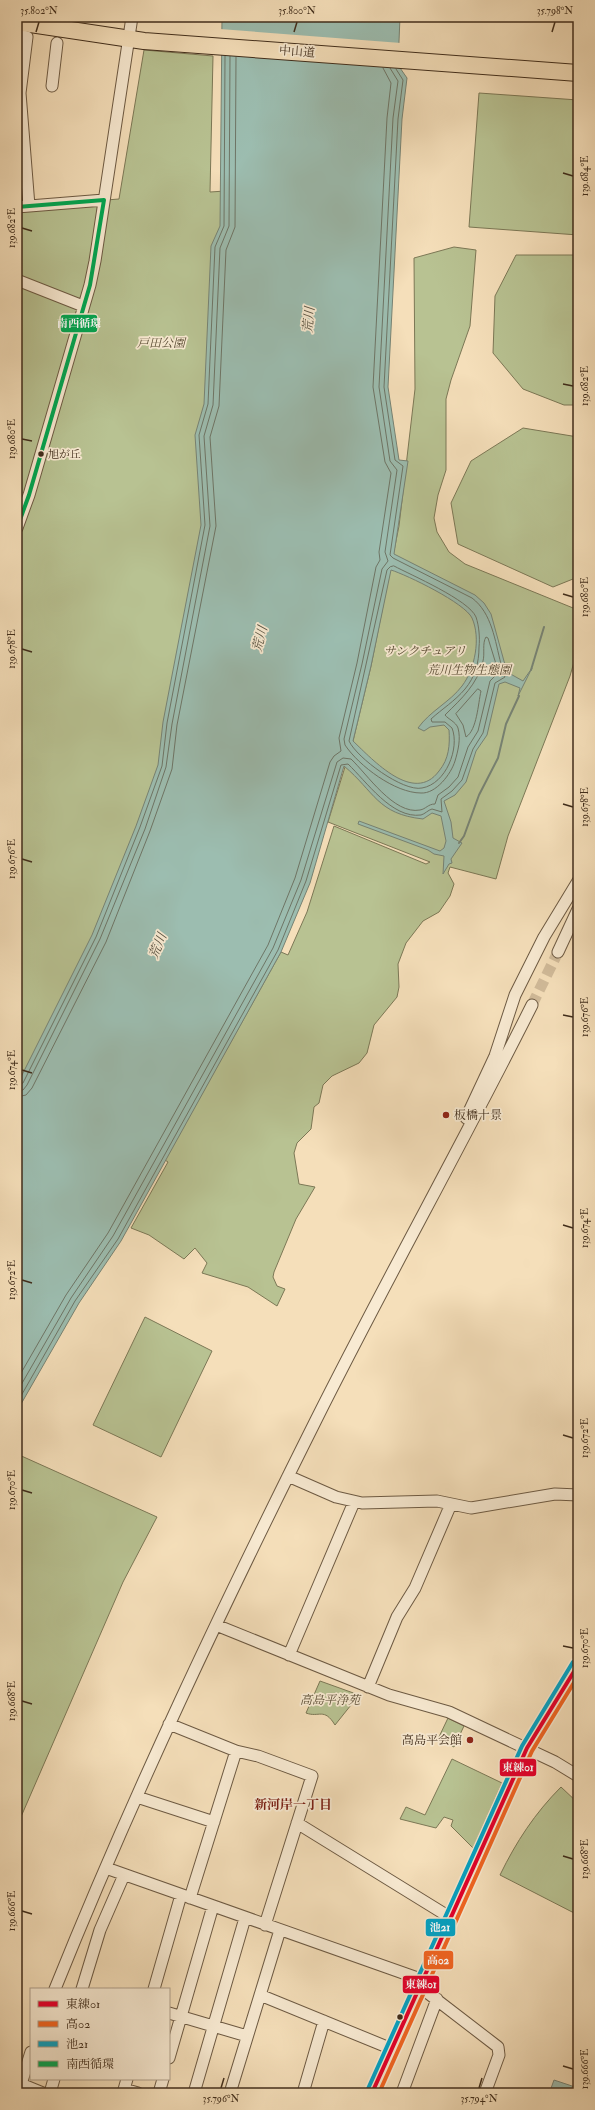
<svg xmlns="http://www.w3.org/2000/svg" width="595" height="2110" font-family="'IM FELL Double Pica','Noto Serif JP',serif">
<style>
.green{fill:#b8c292;stroke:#7c7856}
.water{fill:#9cbdb0;stroke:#778374;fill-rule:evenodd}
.pier{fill:#f5dfba}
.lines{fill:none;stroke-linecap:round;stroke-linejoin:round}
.shore{stroke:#6e7566;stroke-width:1}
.stream{stroke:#778374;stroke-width:2}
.minor-tunnel{stroke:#d1bb9a;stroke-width:11;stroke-dasharray:11 5.5;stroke-linecap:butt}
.minor-casing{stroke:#6d5a43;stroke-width:13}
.highway-casing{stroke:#402d1b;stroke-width:18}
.minor{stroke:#f8ead2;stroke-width:11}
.highway{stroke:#f5dfba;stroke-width:16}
.bus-1-casing{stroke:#f8ead2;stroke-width:7}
.bus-2-casing{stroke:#f8ead2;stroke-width:7}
.bus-3-casing{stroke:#f8ead2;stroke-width:7}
.bus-4-casing{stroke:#f8ead2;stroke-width:7}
.bus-1{stroke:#e4002b;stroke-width:4}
.bus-2{stroke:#f26522;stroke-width:4}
.bus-3{stroke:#03a3c5;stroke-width:4}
.bus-4{stroke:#00a651;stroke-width:4}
.ticks{fill:none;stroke:#402d1b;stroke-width:1.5}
.bus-dot{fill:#402d1b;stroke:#f8ead2;stroke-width:1.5}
.poi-dot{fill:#8f2418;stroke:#f8ead2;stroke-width:1.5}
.labels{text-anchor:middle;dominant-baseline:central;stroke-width:3.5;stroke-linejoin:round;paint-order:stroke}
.bus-label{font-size:11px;fill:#402d1b;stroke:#f8ead2;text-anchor:start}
.street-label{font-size:12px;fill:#402d1b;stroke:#f8ead2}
.park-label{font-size:12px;font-style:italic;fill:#584b33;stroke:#f8ead2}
.poi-label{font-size:12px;fill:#402d1b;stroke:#f8ead2;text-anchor:start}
.water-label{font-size:13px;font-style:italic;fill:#575140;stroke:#f8ead2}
.neighbourhood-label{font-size:13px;font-weight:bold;fill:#7a1f14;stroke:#f8ead2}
.line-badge{stroke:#f8ead2;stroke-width:1.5}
.badge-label{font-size:11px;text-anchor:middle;font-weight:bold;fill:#fff}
.neatline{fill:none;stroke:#402d1b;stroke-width:1.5}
.ticks-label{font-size:10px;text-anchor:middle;fill:#402d1b}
</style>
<rect width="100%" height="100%" fill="#f5dfba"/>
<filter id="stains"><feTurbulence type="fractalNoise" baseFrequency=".005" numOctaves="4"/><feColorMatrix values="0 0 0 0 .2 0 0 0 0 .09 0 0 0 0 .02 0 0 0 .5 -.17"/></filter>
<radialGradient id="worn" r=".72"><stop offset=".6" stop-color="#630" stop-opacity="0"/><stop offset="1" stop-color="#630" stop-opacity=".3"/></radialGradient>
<path class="green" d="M144 50 213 56 210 192 318 185 300 420 17 1211V207L119 199Z
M479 93 578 100V235L469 227Z
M454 247 476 250 470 326 451 380 446 399V470L438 495 434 518 437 532 449 552 465 564 578 610V648L570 676 508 836 496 879 450 867 448 873 454 884 450 896 439 912 423 921 406 943 398 964 399 987 397 997 374 1025 367 1053 359 1063 332 1076 323 1085 319 1103 314 1107 311 1129 297 1143 294 1153 299 1184 315 1187 296 1219 274 1272 273 1277 277 1286 285 1289 277 1306 248 1287 202 1273 207 1263 195 1248 184 1259 149 1235 131 1228 168 1162 165 1160 281 952 288 955 307 912 334 826 426 864 430 862 328 822 353 741 371 666 399 526 415 389 414 258Z
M516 255H578V405H564L523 389 493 353 495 296Z
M523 428 578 437V577L553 587 458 544 451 503 471 461Z
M145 1317 212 1351 161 1457 93 1425Z
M17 1454 157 1517 123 1582 17 1826Z
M320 1681 359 1695 335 1725C324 1707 319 1718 306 1713Z
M448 1718 464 1726 454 1747 438 1739Z
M452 1759 502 1783 473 1848 451 1826 453 1820 444 1817 436 1828 400 1819 406 1807 425 1815Z
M561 1787 578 1803V1915L500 1875C516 1842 535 1813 561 1787Z"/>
<path class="water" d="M222 17H400L398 65 407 78 402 119 388 387 399 460 408 461 394 554 475 595 484 603 491 614 507 672 523 681 532 668 518 696 520 688 505 682 499 684 487 735 476 751 466 782 455 795 444 801 451 822 453 838 462 843 451 859 452 863 449 864 443 874 444 856 434 854 428 850 358 824 359 821 440 851 444 848 446 841 441 816 432 813 423 819C377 814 375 792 344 766L310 883 281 952 121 1241 79 1303 17 1411V1085L92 935 136 826 158 765 163 722 201 525 195 435 204 404 211 246 220 226ZM391 570C407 575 465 603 472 618 481 638 475 669 462 686 450 702 430 711 418 728L424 731 430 727 444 725 449 730C450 745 449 759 439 771 414 805 373 760 353 741L371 666Z
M554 2080 578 2088V2093H558L550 2091Z"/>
<path class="pier" d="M220 29 401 43 400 64 403 68 219 54Z"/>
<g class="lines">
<path class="shore" d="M394 566C411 575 469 600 476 617 479 626 480 638 479 647 479 663 475 677 465 689 455 701 442 709 431 719L432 722H445L452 728C460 748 446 784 422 788 403 792 357 758 349 741L387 570 390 567Z
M478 689 481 691C478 704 477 730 466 737L463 725 456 714Z
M17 1086 23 1083 96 937 140 827 162 766 167 723 205 525 199 435 208 404 215 247 224 226 225 56
M17 1091 23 1090 27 1085 100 939 145 829 166 767 172 724 210 526 204 436 213 405 220 248 229 226 230 56
M17 1097 26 1095 32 1088 106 942 150 831 172 769 177 725 216 526 210 437 219 406 226 250 235 227 236 57
M17 1380 66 1295 108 1233 268 945 295 878 330 762 334 756 341 751 339 738 357 663 376 567 380 560 379 552 391 473 385 462 373 387 387 118 391 83 383 68
M17 1392 71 1298 113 1236 273 948 301 880 337 762 343 758 351 759C367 774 394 815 420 810 426 809 428 804 435 804L438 795 449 787 458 777 468 747 478 731 490 681 497 674 496 664 488 638 486 637C482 643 485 654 483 661 477 685 462 698 445 715 448 719 456 722 458 728 461 739 458 751 455 761 451 774 436 794 421 793 395 793 359 766 345 745L344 739 362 664 382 569 388 561 385 552 397 470 390 461 379 387 393 118 398 81 390 68
M17 1403 75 1301 118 1239 278 950 306 881 341 765 348 764C366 781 392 819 421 815 425 814 428 810 432 809L442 812 441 799 452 791 462 780 473 749 483 733 495 683 505 677 501 670V664C495 641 492 613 472 598L393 558 390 555 403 466 395 460 384 387 398 119 403 80 396 69"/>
<path class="stream" d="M531 670 544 627
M459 843 464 836 479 795 498 758 506 724 519 696"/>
<path class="minor-tunnel" d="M532 1005 558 952"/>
<g class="minor-casing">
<path id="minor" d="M17 34 27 37 20 93 29 206
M52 86 57 43
M17 207 104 200
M17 280 83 306
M17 528 29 495 90 285 95 261 132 17
M558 952 578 909
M466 1118 495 1056 515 995 544 937 578 881
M288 1476 336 1497 362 1503 437 1501 471 1508 555 1494 578 1495
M216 1625 389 1695 449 1712 555 1762 578 1776
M289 1655 354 1502
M368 1687 397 1617 415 1588 451 1504
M169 1724 236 1751 258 1756 312 1776 265 1925
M137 1797 214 1822
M297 1823 451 1918
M106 1868 423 1980
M190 1898 236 1751
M420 1987 498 2047 499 2055 485 2093
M55 1989C133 1795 223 1606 316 1420 386 1280 462 1145 532 1005
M82 1989 100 1930 124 1875
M154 1989 181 1895
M260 1995 392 2049
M169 2013 247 2036
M31 2052 21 2084 43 2093
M169 2058 213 1906
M124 2089 138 2093
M50 2093 54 2079
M123 2093 127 2079
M159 2093 163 2079
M194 2093 245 1918
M230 2093 280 1930
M303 2093 324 2021
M372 2093 527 1748 578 1665
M402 2093 437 1999"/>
</g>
<g class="highway-casing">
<path id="highway" d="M17 22 144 41 578 73"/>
</g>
<use href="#minor" class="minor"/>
<use href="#highway" class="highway"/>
<g class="bus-1-casing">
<path id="bus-1" d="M372 2093 527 1748 578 1665"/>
</g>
<g class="bus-2-casing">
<path id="bus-2" d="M379 2093 532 1751 578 1676"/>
</g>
<g class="bus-3-casing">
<path id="bus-3" d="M367 2091 522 1746 573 1662"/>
</g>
<g class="bus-4-casing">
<path id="bus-4" d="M17 207 104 200 90 285 29 495 17 528"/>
</g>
<use href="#bus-1" class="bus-1"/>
<use href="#bus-2" class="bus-2"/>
<use href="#bus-3" class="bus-3"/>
<use href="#bus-4" class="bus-4"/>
</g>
<path class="ticks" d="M36 32 39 22M294 32 297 22M552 32 555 22M563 173 573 176M22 228 32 231M563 384 573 386M22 439 32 441M563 594 573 597M22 649 32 652M563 804 573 807M22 859 32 862M563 1015 573 1017M22 1070 32 1073M563 1225 573 1228M22 1280 32 1283M563 1435 573 1438M22 1490 32 1493M563 1646 573 1648M22 1701 32 1704M563 1856 573 1859M22 1911 32 1914M563 2066 573 2069M221 2088 224 2078M479 2088 482 2078"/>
<g class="bus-dot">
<circle cx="41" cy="454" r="3.5"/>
<circle cx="400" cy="2017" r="3.5"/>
</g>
<g class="poi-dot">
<circle cx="446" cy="1115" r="4"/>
<circle cx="470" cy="1740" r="4"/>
</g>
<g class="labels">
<g class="bus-label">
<text x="48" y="454">旭が丘</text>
</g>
<g class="street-label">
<text transform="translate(297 52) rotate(4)">中山道</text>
</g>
<g class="park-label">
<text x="161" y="343">戸田公園</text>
<text x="425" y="651">サンクチュアリ</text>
<text x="469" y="670">荒川生物生態園</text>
<text x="330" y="1700">高島平浄苑</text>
</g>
<g class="poi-label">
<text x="454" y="1115">板橋十景</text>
<text x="462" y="1740" text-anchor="end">高島平会館</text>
</g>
<g class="water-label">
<text transform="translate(309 320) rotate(-85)">荒川</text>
<text transform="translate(260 639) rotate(-75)">荒川</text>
<text transform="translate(158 946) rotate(-68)">荒川</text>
</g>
<g class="neighbourhood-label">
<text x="293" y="1805">新河岸一丁目</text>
</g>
</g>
<g class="line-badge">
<rect x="60" y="314" width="38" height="19" rx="4" fill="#00a651"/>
<rect x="499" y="1758" width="38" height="19" rx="4" fill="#e4002b"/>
<rect x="425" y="1918" width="31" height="19" rx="4" fill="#03a3c5"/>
<rect x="423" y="1950" width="31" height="20" rx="4" fill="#f26522"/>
<rect x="402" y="1975" width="38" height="19" rx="4" fill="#e4002b"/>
</g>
<g class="badge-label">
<text x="79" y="327">南西循環</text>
<text x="518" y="1771">東練01</text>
<text x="440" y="1931">池21</text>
<text x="438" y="1964">高02</text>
<text x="421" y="1988">東練01</text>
</g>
<rect width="595" height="2110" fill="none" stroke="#f5dfba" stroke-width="44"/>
<rect x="30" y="1988" width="140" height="92" fill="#f8ead2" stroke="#ae9e89"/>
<rect x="38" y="2001" width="20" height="6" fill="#e4002b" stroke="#ae9e89"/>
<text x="66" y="2008" font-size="12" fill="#402d1b">東練01</text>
<rect x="38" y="2021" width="20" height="6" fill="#f26522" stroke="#ae9e89"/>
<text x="66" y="2028" font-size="12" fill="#402d1b">高02</text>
<rect x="38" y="2041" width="20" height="6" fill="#03a3c5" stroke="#ae9e89"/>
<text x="66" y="2048" font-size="12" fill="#402d1b">池21</text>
<rect x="38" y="2061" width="20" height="6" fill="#00a651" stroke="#ae9e89"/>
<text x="66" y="2068" font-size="12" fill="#402d1b">南西循環</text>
<rect x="22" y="22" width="551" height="2066" class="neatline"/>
<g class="ticks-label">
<text x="39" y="14">35.802°N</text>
<text x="297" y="14">35.800°N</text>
<text x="555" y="14">35.798°N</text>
<text transform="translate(584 176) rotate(-90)" y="4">139.684°E</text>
<text transform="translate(11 228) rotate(-90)" y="4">139.682°E</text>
<text transform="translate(584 386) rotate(-90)" y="4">139.682°E</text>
<text transform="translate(11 439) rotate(-90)" y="4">139.680°E</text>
<text transform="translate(584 597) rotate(-90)" y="4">139.680°E</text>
<text transform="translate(11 649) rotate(-90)" y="4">139.678°E</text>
<text transform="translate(584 807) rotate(-90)" y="4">139.678°E</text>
<text transform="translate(11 859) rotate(-90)" y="4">139.676°E</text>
<text transform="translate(584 1017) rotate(-90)" y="4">139.676°E</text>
<text transform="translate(11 1070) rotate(-90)" y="4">139.674°E</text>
<text transform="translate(584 1228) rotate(-90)" y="4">139.674°E</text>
<text transform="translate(11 1280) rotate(-90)" y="4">139.672°E</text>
<text transform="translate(584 1438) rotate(-90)" y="4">139.672°E</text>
<text transform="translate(11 1490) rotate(-90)" y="4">139.670°E</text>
<text transform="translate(584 1648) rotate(-90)" y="4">139.670°E</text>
<text transform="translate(11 1701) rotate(-90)" y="4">139.668°E</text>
<text transform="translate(584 1859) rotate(-90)" y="4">139.668°E</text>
<text transform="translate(11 1911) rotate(-90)" y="4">139.666°E</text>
<text transform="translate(584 2069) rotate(-90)" y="4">139.666°E</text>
<text x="221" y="2102">35.796°N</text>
<text x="479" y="2102">35.794°N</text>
</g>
<rect width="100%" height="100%" filter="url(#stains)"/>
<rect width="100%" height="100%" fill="url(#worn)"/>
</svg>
